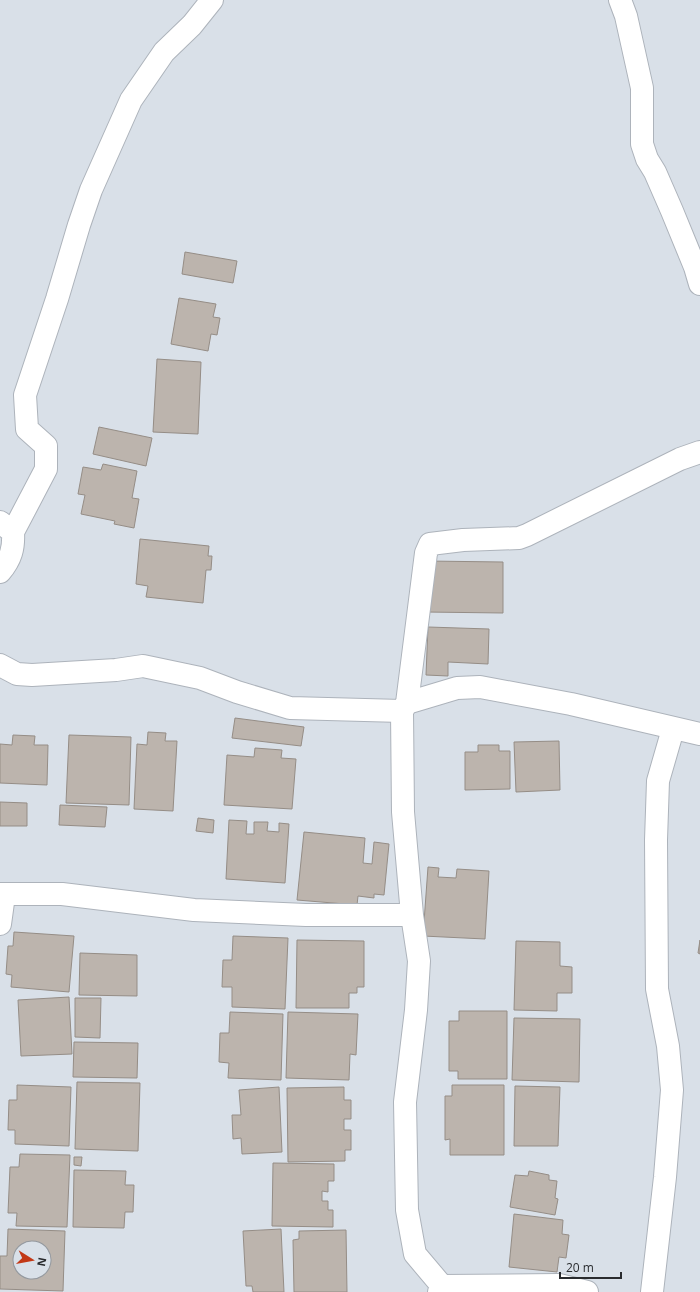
<svg xmlns="http://www.w3.org/2000/svg" width="700" height="1292" font-family="'Open Sans',sans-serif">
<style>
.building{fill:#bcb4ad;stroke:#958d86;fill-rule:evenodd}
.lines{fill:none;stroke-linecap:round;stroke-linejoin:round}
.minor-casing{stroke:#adb3bb;stroke-width:24}
.minor{stroke:#fff;stroke-width:22}
</style>
<rect width="100%" height="100%" fill="#d9e0e8"/>
<path class="building" d="M185 252 237 261 233 283 182 274Z
M179 298 216 304 213 317 220 318 217 335 211 334 208 351 171 344Z
M157 359 201 362 198 434 153 432Z
M99 427 152 438 146 466 93 454Z
M103 464 137 471 132 498 139 499 134 528 114 524 115 521 81 514 85 495 78 494 83 467 101 470Z
M140 539 209 546 208 556H212L211 570H206L203 603 146 597 148 586 136 584Z
M426 561 503 562V613L425 612Z
M428 627 489 629 488 664 448 662V676L426 675Z
M235 718 304 727 301 746 232 738Z
M148 732 166 733 165 741H177L173 811 134 809 137 744 147 745Z
M13 735 35 736 34 745H48L47 785 0 783V744L12 745Z
M69 735 131 737 129 805 66 803Z
M559 741 560 790 516 792 514 742Z
M478 745H499V751H510V789L465 790V752H478Z
M255 748 282 750 281 758 296 759 292 809 224 805 227 755 254 757Z
M0 802 27 803V826H0Z
M60 805 107 807 105 827 59 825Z
M198 818 214 820 213 833 196 831Z
M229 820 247 821 246 834H254V822H268L267 831 279 832V823L289 824 285 883 226 879Z
M304 832 365 838 363 863 372 864 374 842 389 844 384 895 374 894V898L358 896 357 905 297 900Z
M428 867 439 868 438 877 456 878 457 869 489 871 485 939 423 936Z
M14 932 74 936 69 992 11 987 12 975 6 974 8 946H13Z
M233 936 288 938 285 1009 232 1007V987H222L223 960H232Z
M297 940 364 941V987H357V993H349V1008H296Z
M700 940V954L698 953Z
M516 941 560 942V966L572 967V993H557V1011L514 1010Z
M80 953 137 955V996L79 995Z
M69 997 72 1054 21 1056 18 1000Z
M75 998H101L100 1038 75 1037Z
M459 1011H507V1079H458V1071H449V1021H459Z
M230 1012 283 1014 281 1080 228 1078 229 1063 219 1062 220 1033H229Z
M288 1012 358 1014 356 1055 350 1054 349 1080 286 1078Z
M514 1018 580 1019 579 1082 512 1080Z
M74 1042 138 1043 137 1078 73 1077Z
M77 1082 140 1083 138 1151 75 1149Z
M17 1085 71 1087 69 1146 15 1144V1130H8L9 1100H17Z
M452 1085H504V1155H450V1139L445 1140V1096H452Z
M515 1086 560 1087 558 1146H514Z
M279 1087 282 1152 242 1154 241 1138 233 1139 232 1115H241L239 1090Z
M344 1087V1100H351V1119H344V1130H351V1150H345V1161L288 1162 287 1088Z
M20 1154 70 1155 67 1227 16 1226 17 1213H8L10 1167H19Z
M74 1157H82L81 1166 74 1165Z
M273 1163 334 1164V1181H328V1192L322 1191V1201H328V1210H333V1227L272 1226Z
M74 1170 126 1171 125 1185H134L133 1212H125L124 1228 73 1227Z
M529 1171 549 1175V1180L557 1181 555 1198 558 1199 555 1215 510 1207 515 1175 528 1176Z
M514 1214 563 1220 562 1234 569 1235 566 1258 559 1257 557 1272 509 1267Z
M8 1229 65 1231 63 1291 0 1289V1256H7ZM20 1248H44V1272H20Z
M281 1229 284 1292H253L252 1286H246L243 1231Z
M346 1230 347 1292H294L293 1240 299 1239V1231Z"/>
<g class="lines">
<g class="minor-casing">
<path id="minor" d="M620 0 626 16 642 88V144L647 159 655 172 672 211 695 267 700 284
M0 522 13 532C14 548 11 559 0 572
M13 532 46 469V446L27 429 25 395 57 299 79 225 91 190 131 100 164 52 192 25 212 0
M0 665 17 674 32 675 116 670 143 666 200 678 237 692 290 708 402 711 407 703 457 688 480 687 571 704 700 734
M407 703 426 553 430 544 463 540 519 538 527 535 680 459 700 452
M402 711 403 812 412 915 419 961 416 1010 405 1102 407 1210 415 1254 442 1286
M0 894H62L194 910 306 915H412
M0 924 4 895
M439 1292 442 1286 559 1285 587 1292
M652 1292 665 1177 672 1090 668 1046 657 989 656 840 658 781 673 729"/>
</g>
<use href="#minor" class="minor"/>
</g>
<g transform="translate(32 1260) rotate(101)"><circle r="19" fill="#d9e0e8" stroke="#93989e"/>
<path d="M0-3L7 15L0 10L-7 15Z" fill="#c23816"/>
<text y="-6" font-size="11" font-weight="bold" text-anchor="middle" fill="#292b2e">N</text>
</g>
<path d="M560 1272v6h61v-6" fill="none" stroke="#292b2e" stroke-width="2"/>
<text x="566" y="1272" font-size="12" fill="#292b2e" stroke="#d9e0e8" stroke-width="3" paint-order="stroke">20 m</text>
</svg>
